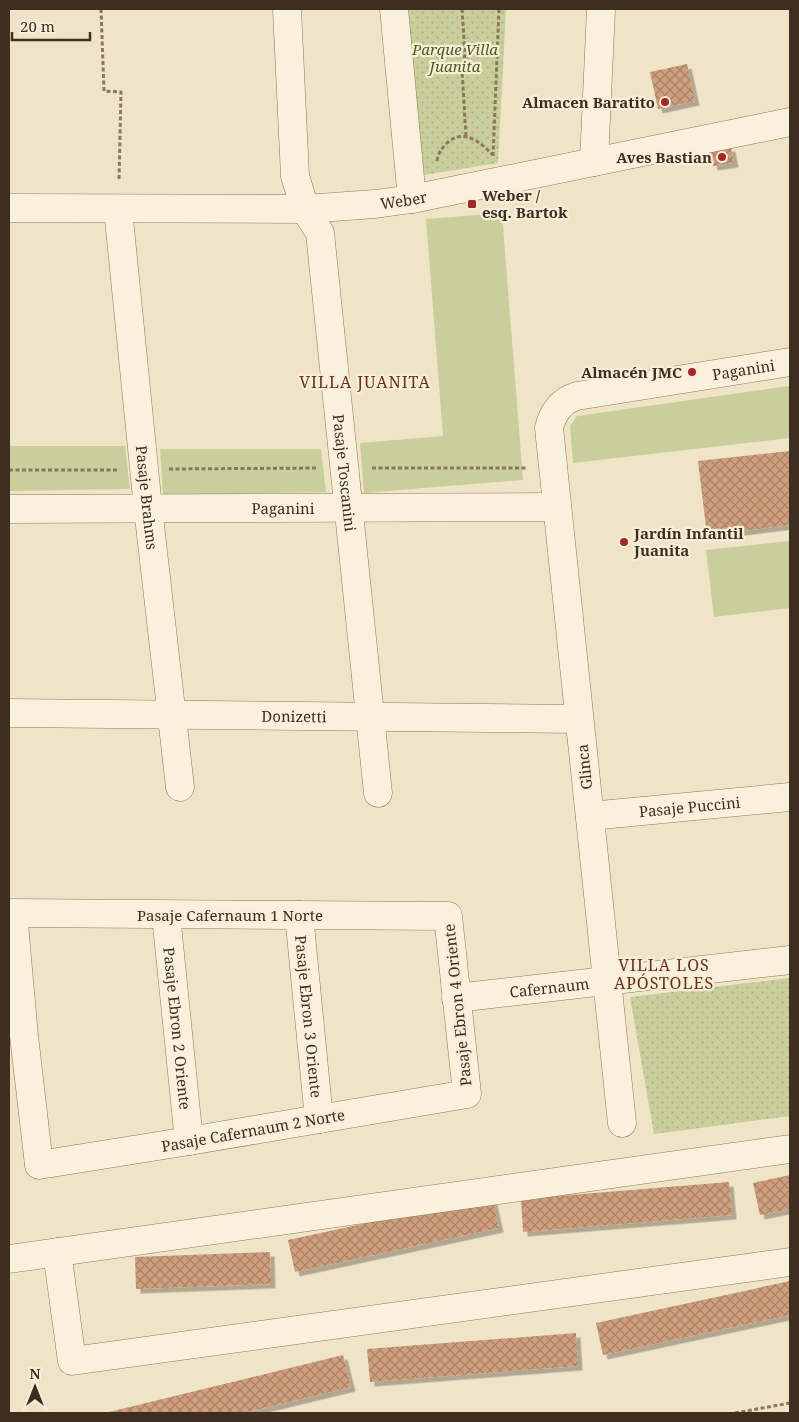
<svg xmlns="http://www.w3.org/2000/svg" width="799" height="1422" font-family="'Noto Serif',serif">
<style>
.grass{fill:#c9cf9b}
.park{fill:url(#park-dots)}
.building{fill:url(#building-cross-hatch);filter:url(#shadow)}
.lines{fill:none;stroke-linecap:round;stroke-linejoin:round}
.minor-casing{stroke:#8d765c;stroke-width:29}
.path{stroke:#8d765c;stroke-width:3;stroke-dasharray:4 2.5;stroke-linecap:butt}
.minor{stroke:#faf1dc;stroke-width:28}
.poi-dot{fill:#9e2a2b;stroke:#f7eed8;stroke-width:2}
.labels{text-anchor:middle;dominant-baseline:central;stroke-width:4.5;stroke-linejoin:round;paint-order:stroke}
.park-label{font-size:15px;font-style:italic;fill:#4d5a26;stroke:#f7eed8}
.poi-label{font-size:15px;font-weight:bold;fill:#3d2e20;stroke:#f7eed8;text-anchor:end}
.street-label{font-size:15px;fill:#3d2e20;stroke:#f7eed8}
.neighbourhood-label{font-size:16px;letter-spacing:1px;fill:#6b2e1e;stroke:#f7eed8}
</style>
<defs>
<pattern id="park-dots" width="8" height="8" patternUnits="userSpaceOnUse" patternTransform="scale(1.25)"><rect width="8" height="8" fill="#c9cf9b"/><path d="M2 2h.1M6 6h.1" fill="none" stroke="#aeb285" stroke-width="1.8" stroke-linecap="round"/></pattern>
<pattern id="building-cross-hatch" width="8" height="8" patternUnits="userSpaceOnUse" patternTransform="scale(1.25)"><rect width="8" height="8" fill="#cf9f7d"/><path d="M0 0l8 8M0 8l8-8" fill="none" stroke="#a98266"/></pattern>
<filter id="shadow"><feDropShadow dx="4.5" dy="4.5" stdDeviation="0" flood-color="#0004"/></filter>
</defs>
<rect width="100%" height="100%" fill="#f0e4c8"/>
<path class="grass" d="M502 213 523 480 364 493 360 443 443 436 426 219Z
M789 386 790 438 573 463 570 426 577 416Z
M9 446H125L130 489 9 491Z
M160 449H321L326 492 163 495Z
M790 541V608L714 617 706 550Z"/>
<path class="park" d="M401 9H506L498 163 418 176Z
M790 978V1116L654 1134 630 997Z"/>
<path class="building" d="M687 64 695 101 658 109 650 72Z
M731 147 734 163 713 166 710 151Z
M790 451V525L707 535 698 461Z
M790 1175V1209L760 1215 753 1183Z
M729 1182 732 1215 523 1232 521 1199Z
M492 1196 499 1228 295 1272 288 1240Z
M270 1252 271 1284 136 1289 135 1257Z
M790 1281V1315L603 1355 596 1323Z
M576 1333 578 1366 370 1382 367 1349Z
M343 1355 351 1387 244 1413H105Z"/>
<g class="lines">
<g class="minor-casing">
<g id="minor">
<path id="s1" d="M287 9 295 176 305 209 320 233 378 793"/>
<path d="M394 9 412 199"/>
<path d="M594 162 601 9"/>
<path id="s2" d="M9 208 305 209 375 204 412 199 790 122"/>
<path id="s3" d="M118 209 148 508 180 787"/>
<path id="s4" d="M9 509 556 507"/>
<path id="s5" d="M9 713 579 719"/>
<path id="s6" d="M590 816 790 797"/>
<path d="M13 913 448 916 467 1094 189 1141 39 1165 24 1036Z"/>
<path id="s7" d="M166 915 189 1141"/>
<path id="s8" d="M299 915 319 1119"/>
<path id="s9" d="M456 998 790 960"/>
<path id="s10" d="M622 1123 549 428C553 412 561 401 577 396L790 362"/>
<path d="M57 1252 72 1361 790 1262"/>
<path d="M9 1259 790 1149"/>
</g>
</g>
<path class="path" d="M101 9 104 91 121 92 119 181
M462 9 465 54 462 70 466 136
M493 156 499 9
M437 161C438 154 441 149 446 144 463 127 480 142 493 155
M372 468H526
M169 469 318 468
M9 470H118
M735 1413 790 1403"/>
<use href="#minor" class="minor"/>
</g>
<g class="poi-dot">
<circle cx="665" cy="102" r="5"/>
<circle cx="722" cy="157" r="5"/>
<rect x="467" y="199" width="10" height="10" rx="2.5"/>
<circle cx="692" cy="372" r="5"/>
<circle cx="624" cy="542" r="5"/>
</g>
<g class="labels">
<g class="park-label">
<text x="455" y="49">Parque Villa<tspan x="455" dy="17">Juanita</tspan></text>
</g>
<g class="poi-label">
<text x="655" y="102">Almacen Baratito</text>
<text x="712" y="157">Aves Bastian</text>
<text x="482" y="195" text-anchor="start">Weber /<tspan x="482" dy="17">esq. Bartok</tspan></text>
<text x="682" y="372">Almacén JMC</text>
<text x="634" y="533" text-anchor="start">Jardín Infantil<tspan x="634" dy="17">Juanita</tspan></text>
</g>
<g class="street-label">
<text stroke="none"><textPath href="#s2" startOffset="395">Weber</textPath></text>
<text stroke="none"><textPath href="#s10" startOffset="912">Paganini</textPath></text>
<text stroke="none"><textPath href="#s1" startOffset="471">Pasaje Toscanini</textPath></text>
<text stroke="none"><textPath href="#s3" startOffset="290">Pasaje Brahms</textPath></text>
<text stroke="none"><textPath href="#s4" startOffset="274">Paganini</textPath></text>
<text stroke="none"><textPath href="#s5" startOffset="285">Donizetti</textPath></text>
<text transform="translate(584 767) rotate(-96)">Glinca</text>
<text stroke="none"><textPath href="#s6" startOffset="100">Pasaje Puccini</textPath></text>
<text x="230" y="915">Pasaje Cafernaum 1 Norte</text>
<text stroke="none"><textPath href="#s9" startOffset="94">Cafernaum</textPath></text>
<text transform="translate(457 1005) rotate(-96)">Pasaje Ebron 4 Oriente</text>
<text stroke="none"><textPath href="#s8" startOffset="102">Pasaje Ebron 3 Oriente</textPath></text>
<text stroke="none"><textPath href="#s7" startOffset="114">Pasaje Ebron 2 Oriente</textPath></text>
<text transform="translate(253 1130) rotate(-10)">Pasaje Cafernaum 2 Norte</text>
</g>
<g class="neighbourhood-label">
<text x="365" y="382">VILLA JUANITA</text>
<text x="664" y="965">VILLA LOS<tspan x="664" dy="18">APÓSTOLES</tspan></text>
</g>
</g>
<rect width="799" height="1422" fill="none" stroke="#3d2e20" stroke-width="20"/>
<g transform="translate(35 1387)" stroke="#f7eed8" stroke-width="4" paint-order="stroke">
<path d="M0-4L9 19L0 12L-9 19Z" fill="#3d2e20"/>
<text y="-8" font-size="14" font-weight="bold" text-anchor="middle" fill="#3d2e20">N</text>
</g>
<path d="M12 32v8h78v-8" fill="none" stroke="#3d2e20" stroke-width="2.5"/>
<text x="20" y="32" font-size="15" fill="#3d2e20" stroke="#f7eed8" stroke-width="4" paint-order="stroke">20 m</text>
</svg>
